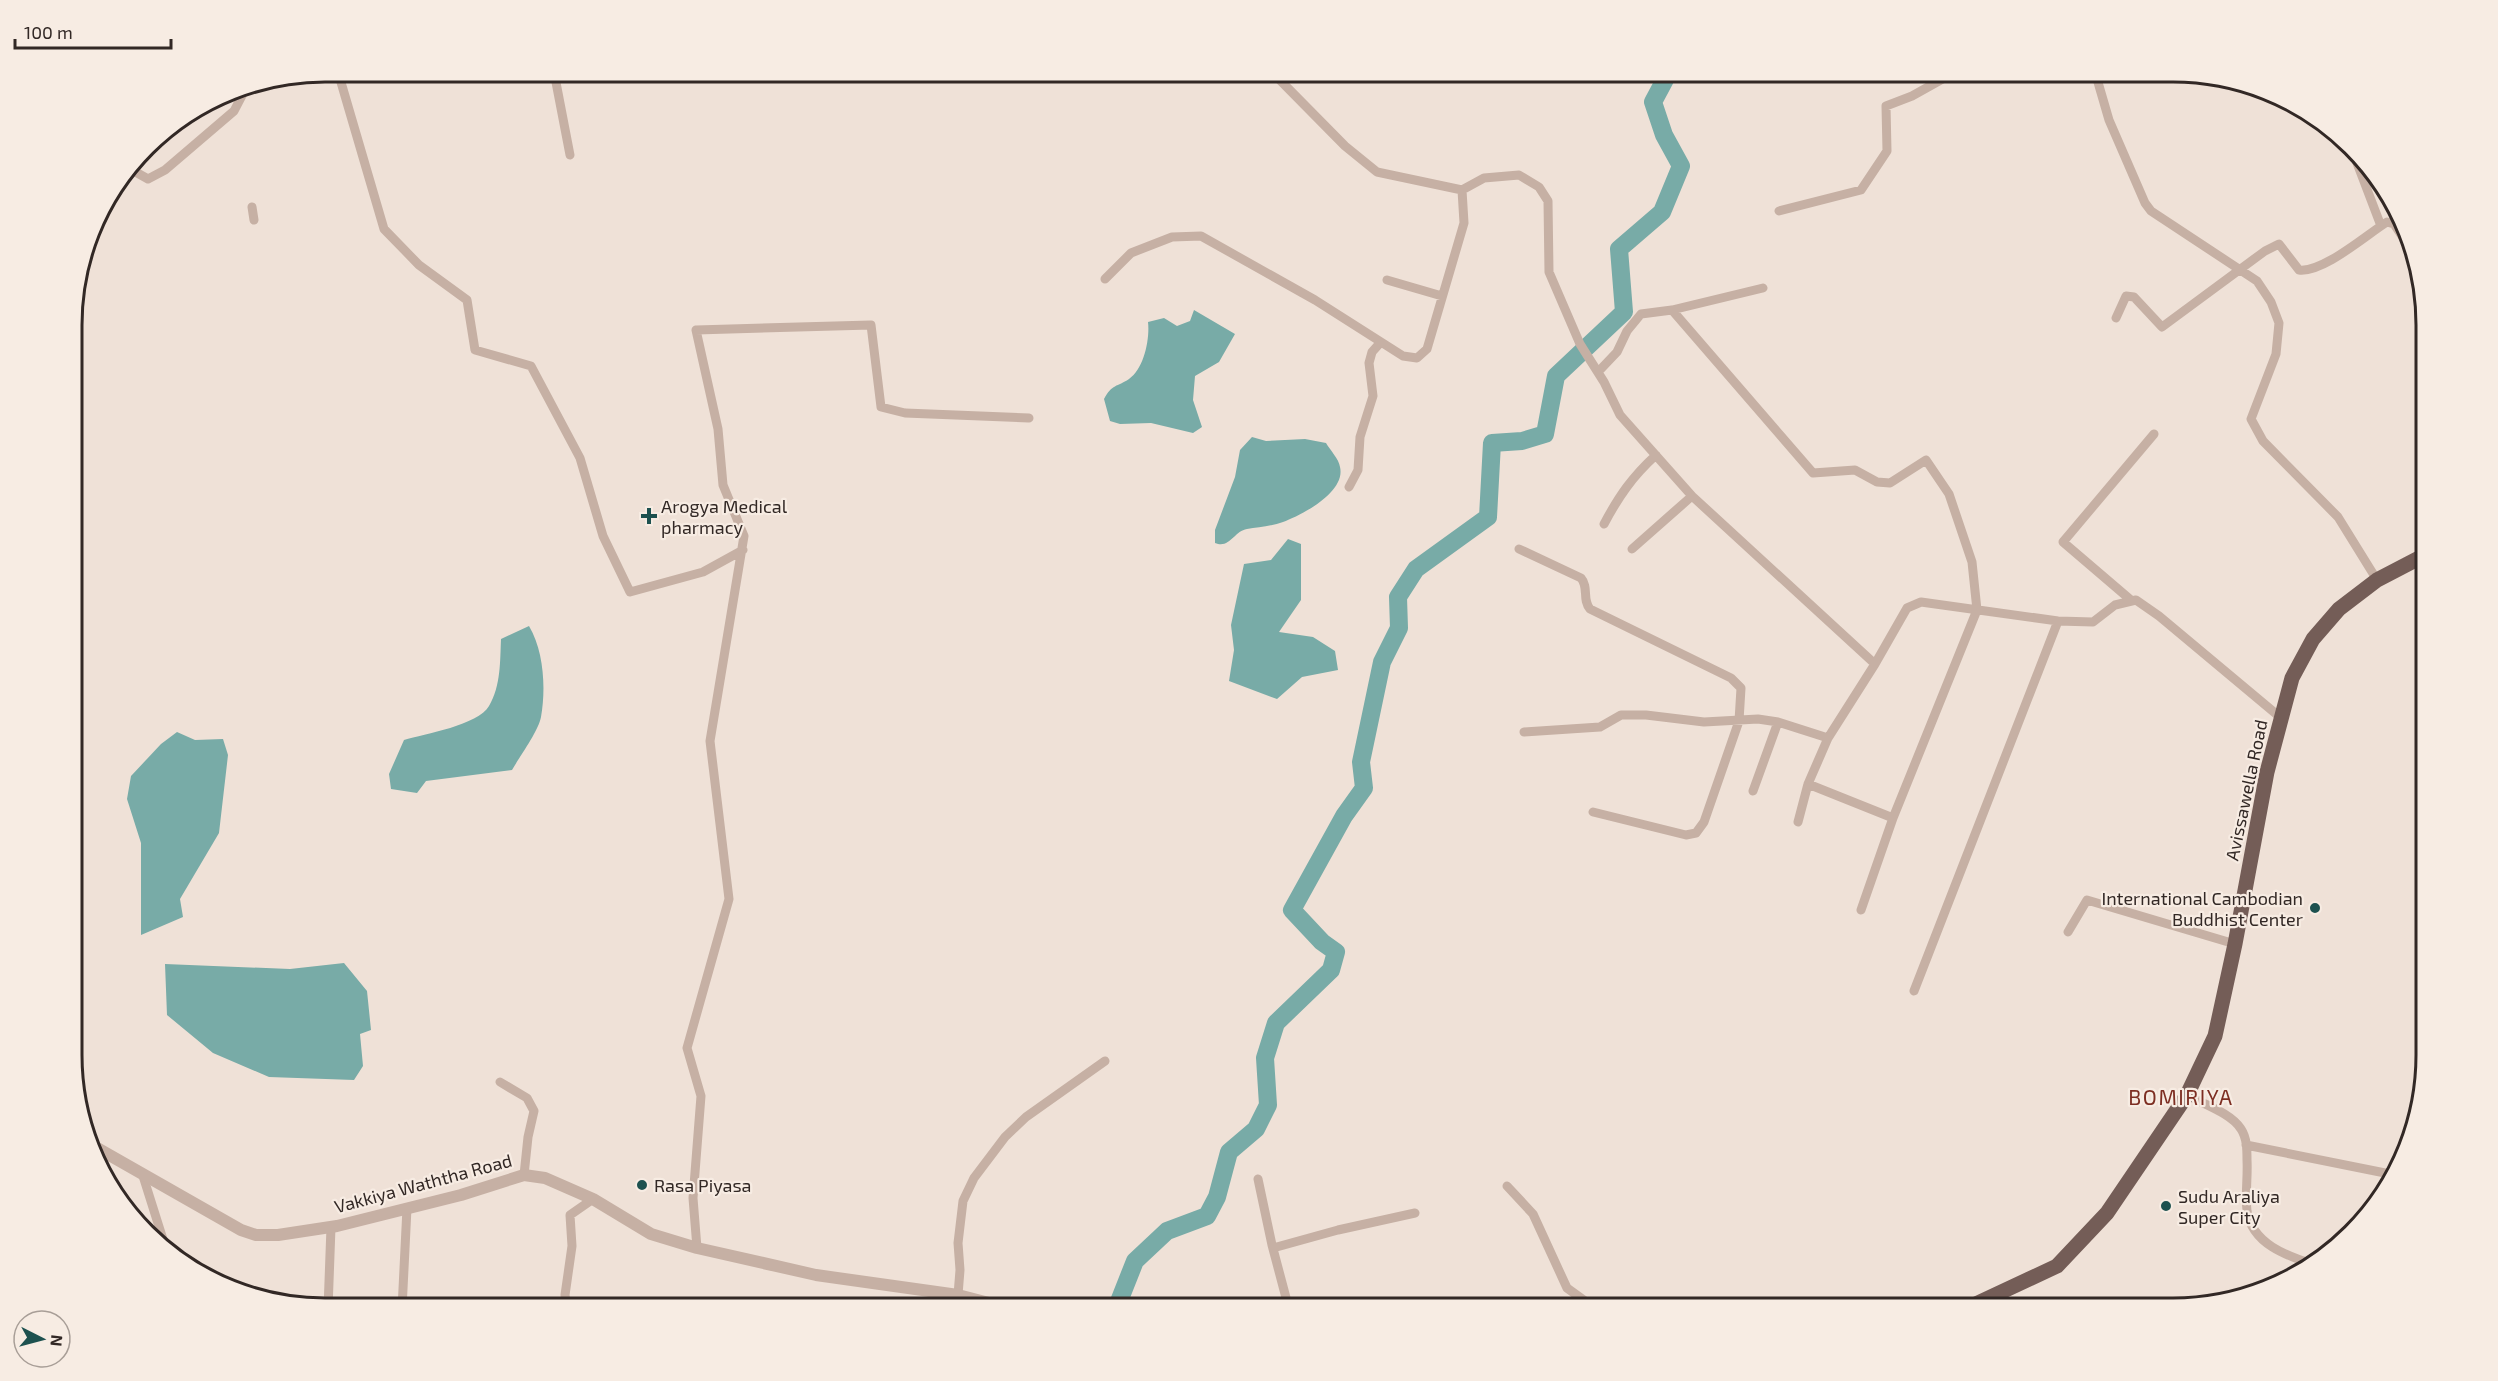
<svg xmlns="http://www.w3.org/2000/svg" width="2498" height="1381" font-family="'Exo 2',sans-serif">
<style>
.water{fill:#78aba7}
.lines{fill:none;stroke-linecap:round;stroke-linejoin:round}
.river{stroke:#78aba7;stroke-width:18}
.minor{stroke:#c6b0a4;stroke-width:9}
.tertiary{stroke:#c6b0a4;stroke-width:12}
.primary{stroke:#745d57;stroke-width:15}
.poi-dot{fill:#1d514f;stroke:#f7ece3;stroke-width:2}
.labels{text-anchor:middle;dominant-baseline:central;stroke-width:4.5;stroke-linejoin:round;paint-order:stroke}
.poi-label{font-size:18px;fill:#322825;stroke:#f7ece3;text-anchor:start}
.street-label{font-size:18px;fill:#322825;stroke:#f7ece3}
.quarter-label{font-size:21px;letter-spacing:1.5px;fill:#7d2e22;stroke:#f7ece3}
.rim{fill:none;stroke:#322825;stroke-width:3}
</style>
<rect width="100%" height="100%" fill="#efe1d7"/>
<path class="water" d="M1194 310 1235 334 1219 362 1195 376 1193 400 1202 427 1193 433 1151 423 1120 424 1110 421 1104 399C1112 384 1117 387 1129 379 1144 369 1150 339 1148 322L1164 318 1177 326 1190 321Z
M1252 437 1266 441 1305 439 1326 443C1330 450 1339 459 1340 467 1346 492 1302 515 1283 522 1272 526 1258 527 1247 529 1234 531 1230 549 1215 543V530L1235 477 1240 450Z
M1288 539 1301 544V600L1279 632 1313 637 1335 651 1338 670 1302 677 1277 699 1229 681 1234 650 1231 625 1244 564 1271 560Z
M529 626C544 651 546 689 541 717 538 732 520 756 512 770L426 781 417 793 391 789 389 774 404 740C425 734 478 725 489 706 501 686 500 661 501 639Z
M177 732 195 740 223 739 228 755 219 833 180 899 183 917 141 935V843L127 799 131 776 161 744Z
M344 963 367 991 371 1030 360 1034 363 1066 354 1080 269 1077 213 1053 167 1015 165 964 290 969Z"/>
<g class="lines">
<path class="river" d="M1116 1309 1135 1261 1167 1231 1207 1216 1217 1197 1229 1152 1256 1129 1268 1105 1265 1058 1276 1023 1331 970 1336 952 1322 942 1292 910 1344 816 1364 788 1361 762 1382 662 1399 628 1398 597 1416 569 1488 517 1492 443 1522 441 1545 434 1556 376 1624 312 1619 249 1662 212 1681 166 1664 135 1653 102 1669 72"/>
<path class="minor" d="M338 72 384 229 419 265 467 300 475 350 531 366 580 458 603 536 630 592 703 572 743 550
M554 72 570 155
M2095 72 2109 120 2145 203 2151 211 2257 281 2271 302 2279 323 2276 354 2251 419 2263 441 2338 517 2377 580
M2352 150 2381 226
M132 170 148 179 165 170 234 111 246 88
M1462 190 1484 178 1519 175 1539 187 1548 201 1549 272 1580 344 1604 382 1620 415 1692 496 1875 664 1907 608 1921 602 2058 621 2093 622 2115 605 2136 600 2159 616 2281 718
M252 207 254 220
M1779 211 1861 190 1887 151 1886 106 1912 96 1955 72
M1105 279 1131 253 1172 237 1201 236 1315 300 1403 356 1417 358 1427 349 1464 223 1462 190 1377 172 1345 146 1272 72
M1387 280 1442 296
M1672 310 1813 473 1855 470 1877 482 1890 483 1926 460 1949 494 1972 562 1977 610 1893 818 1861 910
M2116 318 2126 296 2134 297 2162 327 2265 251 2279 244 2299 270C2323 273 2366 235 2387 222L2394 224 2402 236
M1598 372 1617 352 1627 331 1641 314 1672 310 1763 288
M1349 487 1358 470 1360 437 1373 396 1369 363 1372 352 1380 343
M1604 524C1619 496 1632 477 1656 455
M1519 549 1581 578C1589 587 1582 600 1590 609L1731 678 1741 688 1739 721 1704 822 1696 833 1686 835 1593 812
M1632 549 1692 496
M2132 601 2063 542 2154 434
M1524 732 1600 727 1621 715H1646L1704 722 1758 719 1778 722 1828 738
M1808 784 1893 818
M1753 791 1778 722
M1798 822 1808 784 1828 738 1875 664
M2068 932 2087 900 2235 944
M1914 991 2058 621
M500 1082 527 1098 534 1111 528 1137 524 1175
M2187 1095C2203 1104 2231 1113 2241 1129 2247 1138 2247 1150 2247 1160 2248 1177 2245 1194 2247 1211 2252 1244 2287 1256 2315 1265
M2246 1145 2395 1175
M143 1176 167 1252
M1258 1179 1272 1245 1289 1309
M1507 1186 1533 1214 1567 1288 1596 1309
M697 1248 693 1198 701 1096 687 1048 729 899 710 741 744 536 723 485 718 429 696 330 871 325 881 407 905 413 1029 418
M1273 1248 1338 1230 1415 1213
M958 1295 960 1270 958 1243 963 1201 974 1178 1005 1137 1026 1117 1105 1061
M328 1309 331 1227
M402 1309 407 1208
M567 1309 565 1295 572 1246 570 1215 593 1199"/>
<path class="tertiary" d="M97 1148 241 1230 256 1235H278L337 1226 461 1195 524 1175 545 1178 593 1199 651 1234 697 1248 816 1275 958 1295 1012 1309"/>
<path class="primary" d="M1965 1309 2057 1266 2107 1213 2187 1095 2215 1036 2235 944 2267 772 2292 678 2313 639 2339 609 2377 580 2425 555"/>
</g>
<g class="poi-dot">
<path d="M646 507h6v6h6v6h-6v6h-6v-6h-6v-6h6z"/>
<circle cx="2315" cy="908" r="6"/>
<circle cx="642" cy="1185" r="6"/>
<circle cx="2166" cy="1206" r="6"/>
</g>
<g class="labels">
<g class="poi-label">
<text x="661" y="506">Arogya Medical<tspan x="661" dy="21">pharmacy</tspan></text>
<text x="2303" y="898" text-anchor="end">International Cambodian<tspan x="2303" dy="21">Buddhist Center</tspan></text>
<text x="654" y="1185">Rasa Piyasa</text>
<text x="2178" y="1196">Sudu Araliya<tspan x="2178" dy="21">Super City</tspan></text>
</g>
<g class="street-label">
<text transform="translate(2246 790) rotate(-78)">Avissawella Road</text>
<text transform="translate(423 1183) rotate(-15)">Vakkiya Waththa Road</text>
</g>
<g class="quarter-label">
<text x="2181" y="1096">BOMIRIYA</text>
</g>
</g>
<path d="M0 0H2498V1381H0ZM325 82H2173A243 243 0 0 1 2416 325V1055A243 243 0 0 1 2173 1298H325A243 243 0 0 1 82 1055V325A243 243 0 0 1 325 82Z" fill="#f7ece3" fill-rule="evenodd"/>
<path class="rim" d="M325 82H2173A243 243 0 0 1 2416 325V1055A243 243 0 0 1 2173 1298H325A243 243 0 0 1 82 1055V325A243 243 0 0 1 325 82Z"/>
<g transform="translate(42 1339) rotate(96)"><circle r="28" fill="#f7ece3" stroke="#a89e97" stroke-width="1.5"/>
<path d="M0-4.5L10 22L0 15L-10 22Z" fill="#1d514f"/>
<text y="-9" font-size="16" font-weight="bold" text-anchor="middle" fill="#322825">N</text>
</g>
<path d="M15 39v9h156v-9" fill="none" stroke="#322825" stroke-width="3"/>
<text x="24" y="39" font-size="18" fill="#322825" stroke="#f7ece3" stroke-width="4.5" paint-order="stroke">100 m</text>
</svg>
